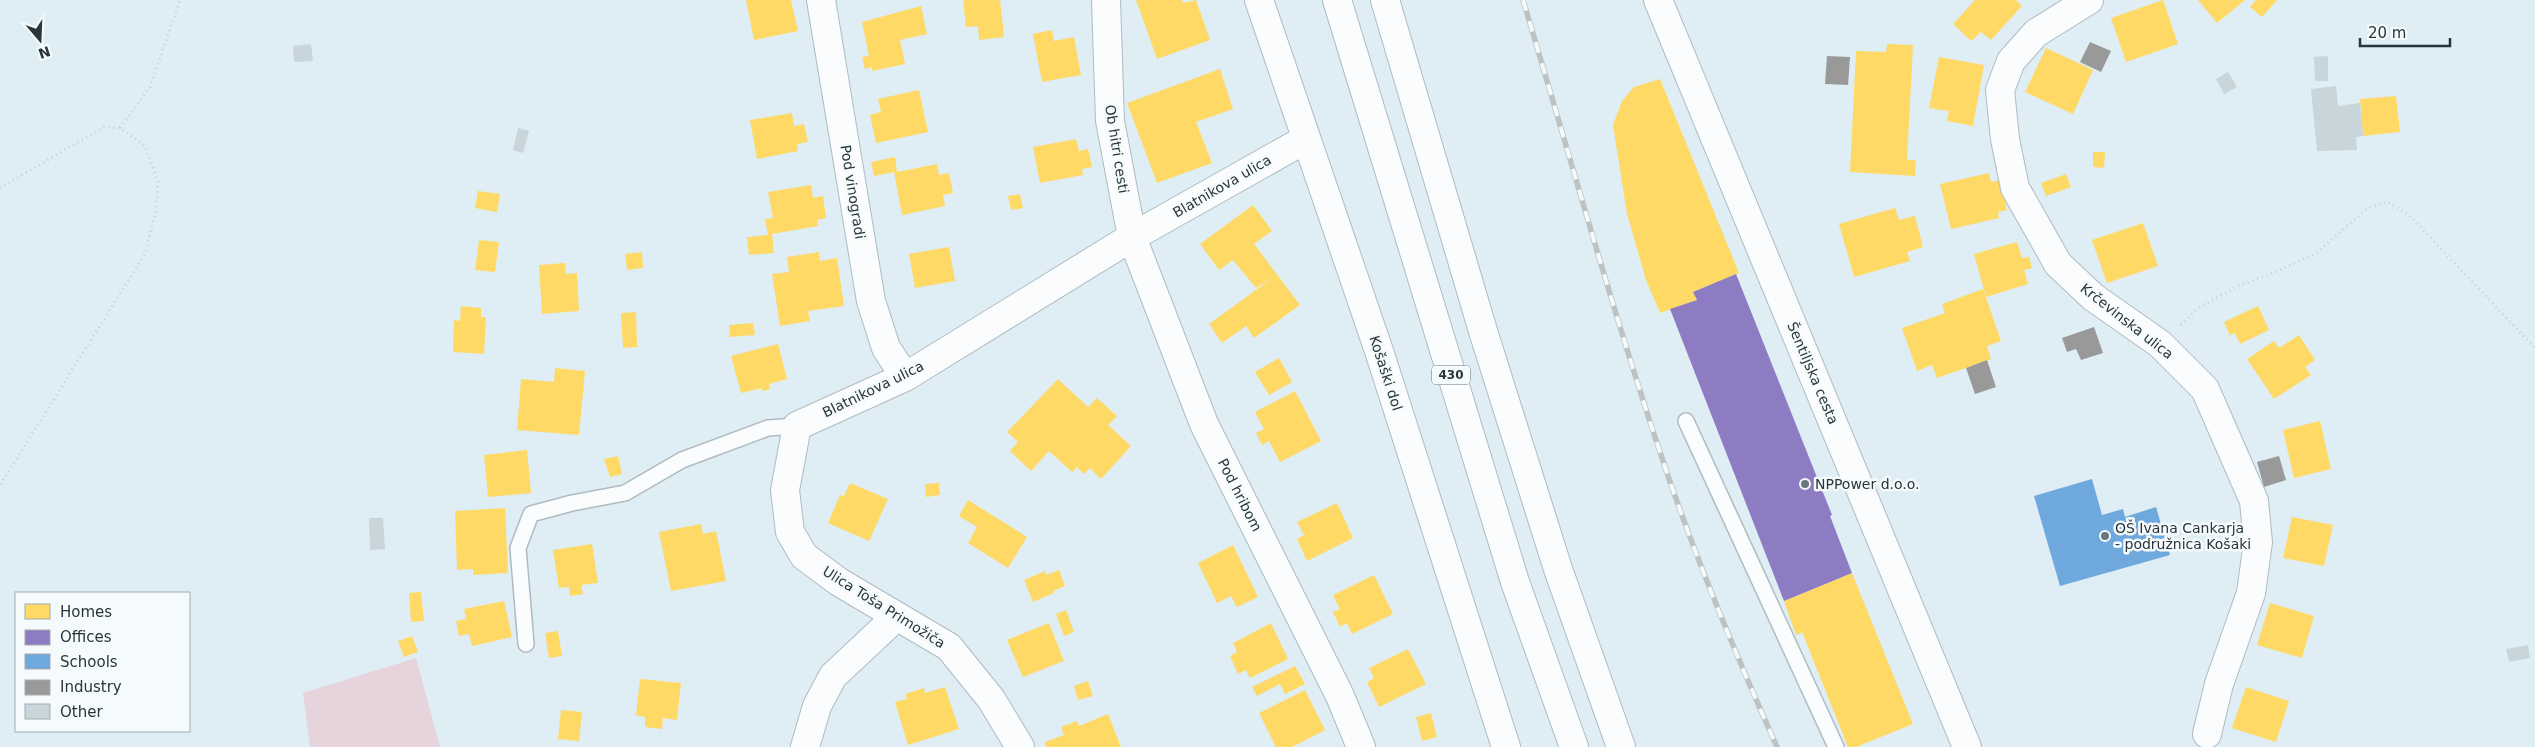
<svg xmlns="http://www.w3.org/2000/svg" width="2535" height="747" font-family="'DejaVu Sans',sans-serif">
<style>
.green{fill:#e7d3dc}
.homes{fill:#ffd966}
.offices{fill:#8e7cc3}
.schools{fill:#6fa8dc}
.industry{fill:#999}
.building{fill:#c8d5da}
.lines{fill:none;stroke-linecap:round;stroke-linejoin:round}
.lane-casing{stroke:#afbbc0;stroke-width:18}
.street-casing{stroke:#afbbc0;stroke-width:30}
.secondary-casing{stroke:#afbbc0;stroke-width:30}
.highway-casing{stroke:#afbbc0;stroke-width:30}
.path{stroke:#cacfd2;stroke-width:3;stroke-dasharray:1 4;stroke-linecap:butt}
.lane{stroke:#fafcfd;stroke-width:15}
.street{stroke:#fafcfd;stroke-width:28}
.secondary{stroke:#fafcfd;stroke-width:28}
.highway{stroke:#fafcfd;stroke-width:28}
.rail-casing{stroke:#bec2c3;stroke-width:5.5}
.rail{stroke:#f5fbfd;stroke-width:4;stroke-dasharray:11;stroke-linecap:butt}
.poi-dot{fill:#69767b;stroke:#f5fbfd;stroke-width:2}
.labels{text-anchor:middle;dominant-baseline:central;stroke-width:5;stroke-linejoin:round;paint-order:stroke}
.shield{fill:#f5fbfd;stroke:#677074;stroke-width:1}
.shield-label{font-size:12px;font-weight:bold;fill:#2a353a}
.street-label{font-size:14px;fill:#2a353a;stroke:#f5fbfd}
.poi-label{font-size:14px;fill:#2a353a;stroke:#f5fbfd;text-anchor:start}
</style>
<rect width="100%" height="100%" fill="#deeef4"/>
<path class="green" d="M416 658 440 747H310L303 693Z"/>
<path class="homes" d="M746 0H791L798 31 754 40Z
M963 0H1000L1004 37 979 40 978 26 966 27Z
M1136 0H1182L1183 3 1196 0 1210 40 1157 59Z
M1975 0H2016L2022 6 1991 40 1981 32 1971 41 1953 24Z
M2163 0 2178 44 2126 62 2111 18Z
M2198 0H2245L2217 23Z
M2256 0H2277L2262 17 2250 7Z
M921 6 927 34 900 40 905 64 872 71V67L865 69 862 57 869 56 862 22Z
M1052 30 1054 41 1074 37 1081 75 1042 82 1033 34Z
M1887 44 1913 45 1907 160H1916L1915 176 1850 172 1856 51 1886 52Z
M2046 48 2093 70 2073 114 2025 92Z
M1939 57 1984 65 1973 126 1947 121 1949 111 1929 108Z
M1220 69 1233 109 1196 122 1212 163 1157 183 1127 103Z
M1660 79 1739 273 1693 292 1697 300 1660 313 1646 280 1627 214 1613 125 1622 101 1634 87Z
M919 90 928 132 876 143 870 115 881 112 878 99Z
M2396 96 2400 132 2363 136 2360 99Z
M792 113 794 126 804 124 808 142 797 144 798 151 757 159 750 120Z
M1076 139 1079 151 1088 149 1092 167 1082 169 1083 175 1040 183 1033 147Z
M2093 152H2105L2104 168 2093 167Z
M895 157 897 172 937 164 939 175 949 173 953 193 943 195 945 206 902 215 894 172 874 176 871 162Z
M1989 173 1991 182 2000 180 2007 210 1998 212 1999 218 1951 229 1940 184Z
M2066 174 2071 187 2046 196 2041 183Z
M811 185 813 198 823 196 826 218 817 220 818 226 772 234 774 253 749 255 747 237 768 235 765 219 773 218 768 192Z
M478 191 500 194 497 212 475 208Z
M1020 194 1023 208 1011 210 1008 196Z
M1253 205 1272 231 1254 244 1300 305 1254 338 1246 326 1222 343 1209 324 1271 279 1256 288 1233 260 1219 270 1200 244Z
M1895 208 1899 220 1915 216 1923 247 1907 252 1910 261 1854 277 1839 224Z
M2143 223 2158 266 2107 283 2092 240Z
M479 240 499 242 495 272 475 270Z
M2017 242 2022 258 2029 257 2032 268 2024 270 2028 284 1986 297 1974 254Z
M949 247 955 281 915 288 909 254Z
M642 252 643 268 627 270 625 254Z
M819 252 820 261 837 258 844 306 808 311 810 321 780 326 772 274 789 272 787 257Z
M565 263 566 274 577 273 579 311 542 314 539 265Z
M1983 289 2001 341 1987 346 1991 359 1937 378 1932 365 1917 371 1902 328 1945 313 1942 304Z
M461 306 481 308V317H486L484 354 453 352 454 320 460 321Z
M2258 306 2269 330 2240 344 2235 333 2230 335 2224 322Z
M636 312 637 347 623 348 621 313Z
M753 323 755 335 730 337 729 325Z
M2299 335 2315 360 2305 367 2311 375 2274 399 2247 359 2274 341 2279 348Z
M778 344 787 379 769 384 770 389 762 391V388L741 393 731 356Z
M1279 358 1292 382 1269 395 1255 372Z
M555 368 585 371 579 435 517 430 521 379 554 382Z
M1058 379 1088 407 1097 398 1117 416 1108 425 1131 446 1101 479 1090 468 1084 474 1077 467 1072 472 1049 451 1031 471 1010 451 1018 442 1007 432Z
M1295 391 1321 441 1280 462 1269 441 1262 445 1256 433 1264 429 1255 412Z
M2320 421 2331 469 2294 478 2283 430Z
M527 450 531 493 488 497 484 455Z
M618 456 622 474 610 477 604 459Z
M850 483 888 499 869 541 828 523 840 495 844 496Z
M939 483 940 495 926 497 925 484Z
M968 500 1027 537 1008 568 968 543 977 527 959 516Z
M1337 503 1353 538 1307 561 1297 539 1304 535 1297 522Z
M505 508 508 573 473 575V569L457 570 455 511Z
M2292 517 2333 525 2324 566 2283 558Z
M701 524 703 534 716 531 726 581 671 591 659 532Z
M592 544 598 583 581 585 583 594 570 596 569 587 559 588 553 550Z
M1233 545 1258 597 1237 607 1231 596 1217 603 1198 563Z
M1059 570 1065 586 1053 591 1054 593 1033 602 1024 580 1045 571 1046 575Z
M1852 573 1913 724 1856 747H1848L1802 632 1796 635 1784 601Z
M1374 575 1393 614 1352 634 1347 623 1340 627 1333 612 1340 609 1333 595Z
M421 592 424 621 411 622 409 593Z
M504 601 512 637 472 646 469 634 459 636 456 621 466 619 464 609Z
M2270 603 2314 616 2302 658 2257 645Z
M1066 610 1074 632 1064 636 1056 614Z
M1049 623 1064 661 1023 677 1007 640Z
M1271 623 1288 659 1250 678 1246 670 1238 674 1230 656 1237 652 1233 643Z
M558 631 562 656 549 658 545 633Z
M412 636 418 652 404 657 398 641Z
M1408 649 1426 684 1379 707 1367 682 1374 678 1369 668Z
M1295 666 1305 684 1285 694 1280 684 1257 696 1252 687Z
M640 679 681 683 677 720 663 718 662 729 645 727V717L636 715Z
M1088 681 1093 696 1078 700 1074 686Z
M945 687 959 729 908 745 895 702 907 699 905 694 924 688 925 693Z
M2246 687 2289 701 2276 742 2232 728Z
M1305 690 1325 730 1292 747H1276L1259 713Z
M561 710 582 712 579 741 558 739Z
M1431 713 1437 737 1422 741 1416 717Z
M1108 714 1121 747H1046L1045 742 1064 735 1061 727 1077 721 1079 726Z"/>
<path class="offices" d="M1736 274 1832 515 1830 516 1852 573 1784 601 1670 309 1697 300 1693 292Z"/>
<path class="schools" d="M2092 479 2102 515 2123 509 2125 517 2156 507 2170 555 2060 586 2034 496Z"/>
<path class="industry" d="M2090 42 2111 51 2101 72 2080 62Z
M1827 56 1850 57 1848 85 1825 84Z
M2094 327 2103 353 2081 360 2076 349 2067 352 2062 338Z
M1987 360 1996 387 1975 394 1966 368Z
M2279 456 2286 480 2264 487 2257 462Z"/>
<path class="building" d="M311 44 313 61 294 62 293 46Z
M2328 56V81H2315L2314 57Z
M2228 72 2237 87 2224 94 2216 79Z
M2336 86 2338 106 2360 103 2363 136 2356 137 2357 150 2317 151 2311 89Z
M518 128 529 131 523 153 513 150Z
M369 518H383L385 549 370 550Z
M2528 645 2530 658 2509 662 2506 649Z"/>
<g class="lines">
<g class="lane-casing">
<path id="lane" d="M1686 421 1836 747
M526 644 518 548 531 514 572 503 625 493 682 460 768 428 797 426"/>
</g>
<g class="street-casing">
<path id="street" d="M821 0 871 301 886 348 905 377
M1106 0 1110 121 1132 237 1204 424 1340 696 1361 747
M2089 0 2036 33 2011 61 2000 90 2005 139 2015 188 2058 264 2093 297 2160 344 2205 389 2254 501 2258 542 2251 593 2219 684 2207 734
M805 747 817 706 833 676 896 617
M1020 747 991 699 949 647 839 582 804 556 790 532 785 490 797 426 905 377 1132 237 1306 139"/>
</g>
<g class="secondary-casing">
<path id="secondary" d="M1259 0 1379 351 1506 747
M1658 0 1967 747"/>
</g>
<g class="highway-casing">
<path id="highway" d="M1337 0 1515 582 1574 747
M1385 0 1483 331 1558 569 1621 747"/>
</g>
<path class="path" d="M120 128 150 87 180 0
M0 188 104 127 120 128 145 146 158 182 156 210 145 254 0 485
M2181 325 2198 308 2240 285 2276 272 2316 253 2368 208 2387 202 2408 214 2535 348"/>
<use href="#lane" class="lane"/>
<use href="#street" class="street"/>
<use href="#secondary" class="secondary"/>
<use href="#highway" class="highway"/>
<g class="rail-casing">
<path id="rail" d="M1523 0C1570 156 1613 313 1665 467 1697 562 1736 655 1777 747"/>
</g>
<use href="#rail" class="rail"/>
</g>
<g class="poi-dot">
<circle cx="1805" cy="484" r="5"/>
<circle cx="2105" cy="536" r="5"/>
</g>
<g class="labels">
<rect class="shield" x="1432" y="365.5" width="38" height="19" rx="4"/>
<g class="shield-label">
<text x="1451" y="375">430</text>
</g>
<g class="street-label">
<text transform="translate(1117 149) rotate(81)">Ob hitri cesti</text>
<text transform="translate(1222 186) rotate(-30)">Blatnikova ulica</text>
<text transform="translate(853 192) rotate(81)">Pod vinogradi</text>
<text transform="translate(2127 321) rotate(38)">Krčevinska ulica</text>
<text transform="translate(1386 373) rotate(72)">Košaški dol</text>
<text transform="translate(1813 373) rotate(67)">Šentiljska cesta</text>
<text transform="translate(873 389) rotate(-26)">Blatnikova ulica</text>
<text transform="translate(1240 495) rotate(63)">Pod hribom</text>
<text transform="translate(884 607) rotate(32)">Ulica Toša Primožiča</text>
</g>
<g class="poi-label">
<text x="1815" y="484">NPPower d.o.o.</text>
<text x="2115" y="528">OŠ Ivana Cankarja<tspan x="2115" dy="16">- podružnica Košaki</tspan></text>
</g>
</g>
<rect x="15" y="592" width="175" height="140" fill="#f5fbfd" stroke="#a4acaf"/>
<rect x="25" y="604" width="25" height="15" fill="#ffd966" stroke="#a4acaf"/>
<text x="60" y="617" font-size="15" fill="#2a353a">Homes</text>
<rect x="25" y="630" width="25" height="15" fill="#8e7cc3" stroke="#a4acaf"/>
<text x="60" y="642" font-size="15" fill="#2a353a">Offices</text>
<rect x="25" y="654" width="25" height="15" fill="#6fa8dc" stroke="#a4acaf"/>
<text x="60" y="667" font-size="15" fill="#2a353a">Schools</text>
<rect x="25" y="680" width="25" height="15" fill="#999999" stroke="#a4acaf"/>
<text x="60" y="692" font-size="15" fill="#2a353a">Industry</text>
<rect x="25" y="704" width="25" height="15" fill="#c8d5da" stroke="#a4acaf"/>
<text x="60" y="717" font-size="15" fill="#2a353a">Other</text>
<g transform="translate(40 40) rotate(161)" stroke="#f5fbfd" stroke-width="4" paint-order="stroke">
<path d="M0-4L9 19L0 12L-9 19Z" fill="#2a353a"/>
<text y="-8" font-size="14" font-weight="bold" text-anchor="middle" fill="#2a353a">N</text>
</g>
<path d="M2360 38v8h90v-8" fill="none" stroke="#2a353a" stroke-width="2.5"/>
<text x="2368" y="38" font-size="15" fill="#2a353a" stroke="#f5fbfd" stroke-width="4" paint-order="stroke">20 m</text>
</svg>
